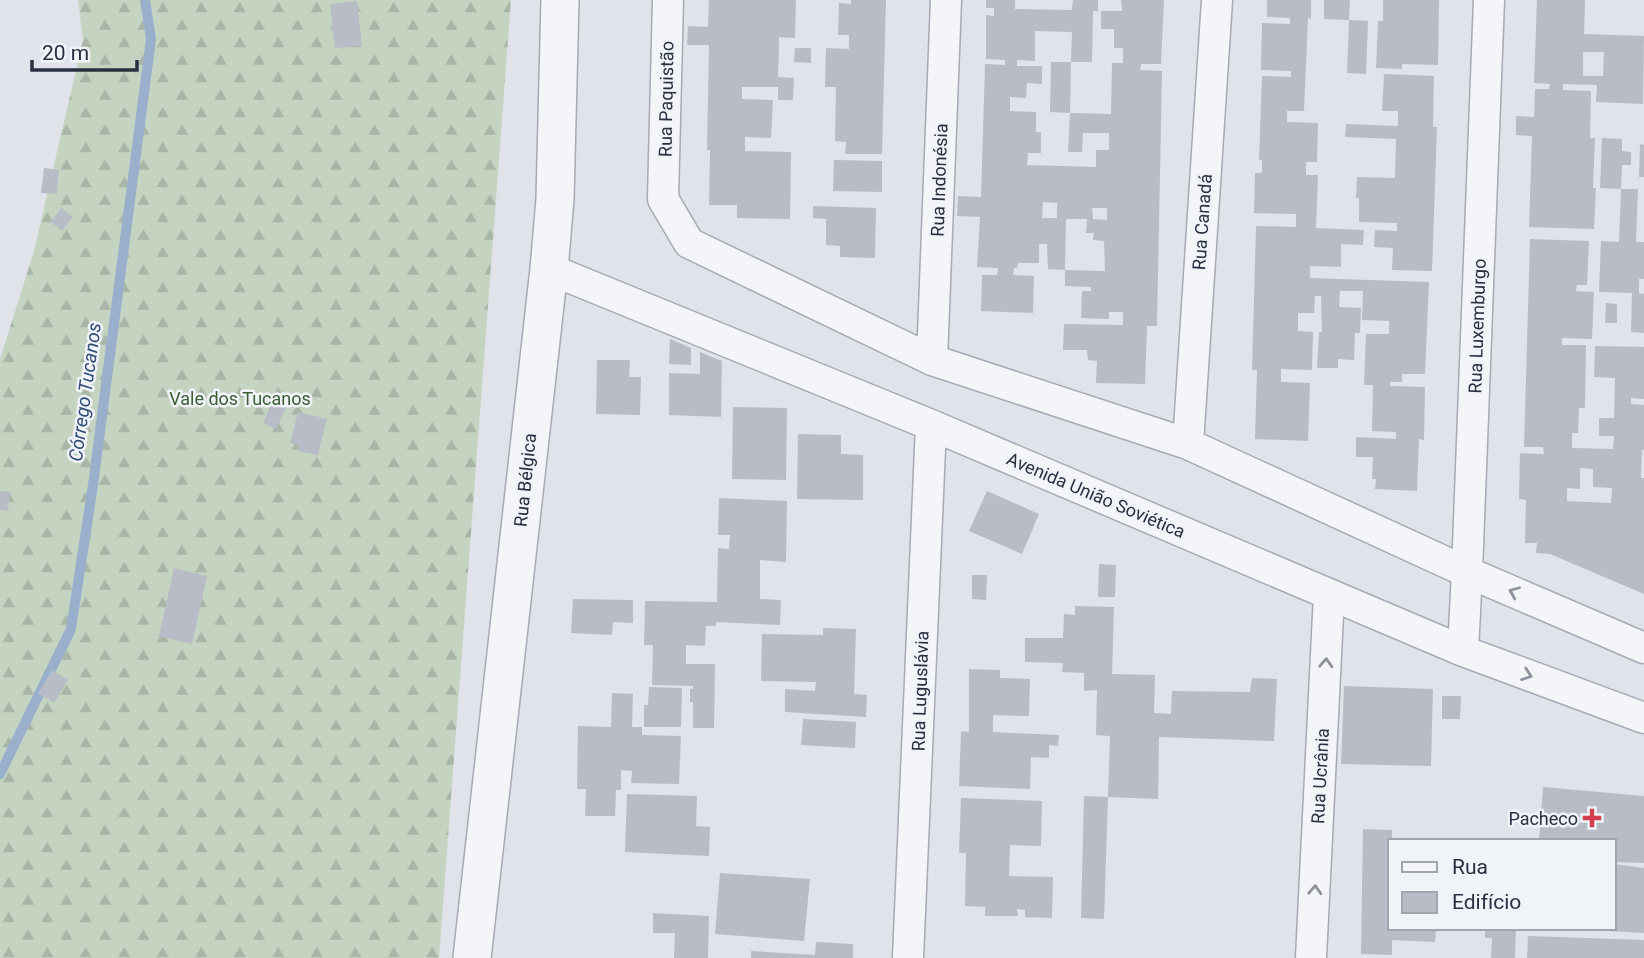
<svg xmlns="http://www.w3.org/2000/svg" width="1644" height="958" font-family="Roboto,sans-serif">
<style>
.forest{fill:url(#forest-firs)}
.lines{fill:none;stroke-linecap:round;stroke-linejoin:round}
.stream{stroke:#99afcc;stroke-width:10}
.building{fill:#b7bcc7;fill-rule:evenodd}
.minor-casing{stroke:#a5aab4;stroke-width:33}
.tertiary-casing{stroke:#a5aab4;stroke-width:40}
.minor{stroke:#f3f5f8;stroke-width:30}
.tertiary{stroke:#f3f5f8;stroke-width:37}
.oneway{stroke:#8e929d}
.poi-dot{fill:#d53f4d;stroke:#f0f3f7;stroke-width:2.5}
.labels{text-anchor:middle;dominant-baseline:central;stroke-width:5;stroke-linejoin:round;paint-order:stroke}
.street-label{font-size:18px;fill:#283042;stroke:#f0f3f7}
.park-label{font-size:18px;fill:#3a5f34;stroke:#f0f3f7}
.poi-label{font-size:18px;fill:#283042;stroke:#f0f3f7;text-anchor:end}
.water-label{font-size:19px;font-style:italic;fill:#304c78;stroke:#f0f3f7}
</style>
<defs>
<pattern id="forest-firs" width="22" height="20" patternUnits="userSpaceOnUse" patternTransform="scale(1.75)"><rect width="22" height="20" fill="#c5d4c1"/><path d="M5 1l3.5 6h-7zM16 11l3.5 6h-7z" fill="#a9b6a7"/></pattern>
</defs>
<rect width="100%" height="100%" fill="#e0e3ea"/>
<path class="forest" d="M78 0H511L439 958H0V359L34 251 83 40Z"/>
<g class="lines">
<path class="stream" d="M0 774 71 629 93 485 151 39 145 0"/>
</g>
<path class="building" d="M709 0H796L795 38 779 37V47L778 77 794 78 793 100H778V87H742V99L773 100 771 138 745 137V151L791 152 790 219 737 218V205H709L710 150H707L709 45H687L688 26 708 27Z
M851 0H886L882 154H845L846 142 835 141 836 87H825L826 48 849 49V35H838L839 3 851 4Z
M986 0H1015V9L1072 10 1073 0H1098V11H1093L1092 62H1071L1072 32 1035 31V61L1017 60V66H1042V84L1027 83 1026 98 1010 97V111L1036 112V132H1041V153H1028L1027 165 1096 167V150H1109V133H1083L1082 152H1068L1070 113 1111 114 1112 63H1123V48H1114V29H1101V11H1122L1121 0H1164L1161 64H1141L1140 70 1162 71 1157 326H1147L1145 384 1096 383 1097 361 1088 360 1087 350H1063L1064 324 1123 325V312H1109V319L1081 318 1082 291H1091V287L1065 286V270L1048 269 1047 244H1039V263H1018L1017 268H1014L1013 275 1034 276 1033 313 981 311 982 275H997L998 268 977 267 980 217 957 216 958 196 981 197 985 64 1005 65V60L986 59V15L994 16V8H986ZM1043 202 1057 203V218H1042ZM1092 208H1107V220L1093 219ZM1066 219H1087L1086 233H1094L1093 240 1104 241 1105 271 1065 270Z
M1267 0H1311V19L1308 18 1304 111H1287V122L1318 123 1317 162H1306V175H1318L1316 228 1364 230 1363 245 1341 244V267L1310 266V278L1429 282 1425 374H1402V382H1390V386L1425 387 1424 440 1419 439 1417 491 1375 489 1376 479H1372L1373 457H1356V437L1396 439V432L1372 431 1373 385H1364L1366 334H1389V321L1362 320 1363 291H1340L1339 307 1361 308 1360 333H1355L1354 360 1338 359V368H1317L1319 332H1322L1321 296H1315L1314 313H1298V331L1313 332 1312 370 1281 369V382L1310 383 1308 441 1255 439 1257 370H1252L1256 226 1296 227V214L1254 213 1255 173H1262V160H1259L1262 76 1291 77V71L1261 70 1262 23 1290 24V18L1267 17Z
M1324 0H1350L1349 20 1324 19Z
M1383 0H1439L1438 65 1402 64V69L1376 68 1378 21H1383Z
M1537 0H1585L1584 34 1644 36 1643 104 1596 102 1597 85 1563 84V90L1591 91 1590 138H1595L1593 188H1596L1594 229 1529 227 1532 136 1516 135V116L1534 117 1535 89H1549L1550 84 1534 83ZM1583 52H1604L1603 76H1583Z
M357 1 362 46 335 48 330 4Z
M1349 20 1368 21 1366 74 1347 73Z
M795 48H811V63L794 62Z
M1051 62H1071L1070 113 1050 112Z
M1384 74 1434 76 1433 127H1437L1432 271 1392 270 1393 248 1374 247 1375 230 1397 231V223L1359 222V198H1356L1357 177 1395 178 1396 139 1345 137 1346 124 1398 126V111H1382Z
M1602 138 1622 139V151L1631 152V165H1622L1621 189 1600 188Z
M1640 144 1644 145V177H1639Z
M834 160 882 161V192L833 191Z
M44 168 59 170 57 194 41 193Z
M1621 189H1638L1636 242H1644V279H1639V293L1644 294V333L1631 332 1632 293 1599 292 1601 241 1619 242Z
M813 206 876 208 875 258 840 257V246L826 245V219L813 218Z
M61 208 73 217 62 231 51 222Z
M1530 239 1589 241 1587 285H1577L1576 291 1594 292 1592 339 1562 338V345H1586L1585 408H1579L1578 433H1572V448L1613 449 1614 436H1599V418H1614L1615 378 1594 377 1595 346 1644 347V399L1631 398V404L1644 405V450H1642L1641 478H1644V594L1550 554 1536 553 1537 543H1525L1526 500 1519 499 1520 453 1544 454 1543 447H1524ZM1580 468 1593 469V487L1612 488 1611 503 1567 501V488L1580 489Z
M1606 303 1617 304V323H1605Z
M670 339 691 348V365L669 364Z
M700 352 722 361 721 417 669 415V373L700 374Z
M597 360H630L629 377H641L640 415 596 414Z
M277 391 290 398 276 429 263 423Z
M733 407 787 408 786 480 732 479Z
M298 412 327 419 318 455 298 451 299 445 290 443Z
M798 434 841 435V454L863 455V500L797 499Z
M0 491 10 492 8 511 0 510Z
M987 491 1039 514 1022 554 969 531Z
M719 498 787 501 786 562 760 560V599L781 600 780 625 716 622V626H706L705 646 686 645V664H715L714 728H693V702H690V689H693V686L652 685 653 645H644L645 601 717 602 718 548 729 549 730 535H718Z
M1099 564 1116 565 1115 597H1098Z
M174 568 207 576 192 644 159 636Z
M972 575H987L986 600 972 599Z
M573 599 633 600V623L613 622 612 635 571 633Z
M1075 606 1114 607 1112 674 1155 675 1154 713 1171 714 1172 691 1250 692 1252 678 1277 679 1274 741 1159 737 1158 799 1108 797 1104 919 1081 918 1084 796 1108 797 1110 736 1096 735 1097 690 1084 691V673L1062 672 1063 663 1025 662V638H1063L1064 614 1075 615Z
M823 628 856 629 854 694 867 695 866 717 785 712V689L815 691 816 682 761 681 762 634 823 635Z
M969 669 1000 670V678L1030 679 1029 716 993 715V732L1059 735 1058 746 1049 745V758L1031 757 1030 789 959 786 961 731 969 732Z
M52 670 68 680 54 703 38 693Z
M1344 686 1433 689 1431 766 1341 764Z
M649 687 682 688 681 727H644V705H648Z
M612 693 633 694 632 727H642V735L681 736 679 784 631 783 632 771 621 770V790H616L615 816H585L586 789H577L578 726 611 727Z
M1442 696H1461L1460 719H1442Z
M803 719 856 722 855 748 801 745Z
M1543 787 1644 796V863L1614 862V841H1539Z
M627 794 697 796 696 826 710 827 709 856 625 852Z
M961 798 1042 801 1041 846 1010 845 1009 876 1053 877 1052 918 1025 917V910L1017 909 1018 916H985V907L965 906 966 853H959Z
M1363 829 1392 830V841H1390V928H1436L1435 942 1392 940V955L1361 954Z
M1614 864 1644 868V933L1593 930V928H1614Z
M720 873 810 879 804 941 715 934Z
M653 913 709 916 708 958H674L675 933H653Z
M1485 928H1516L1515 958H1491L1492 938H1485Z
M1528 936 1644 940V958H1527Z
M816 942 853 944V958H751V951L815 955Z"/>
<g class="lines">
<g class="minor-casing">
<path id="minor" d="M668 0 663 199 689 243 932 360 1188 444 1467 572 1644 648
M549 269 931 425 1463 651 1644 718
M932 360 946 0
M1188 444 1217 0
M1463 651 1467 572 1489 0
M908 958 931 425
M1311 958 1329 594"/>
</g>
<g class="tertiary-casing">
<path id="tertiary" d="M472 958 549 269 555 199 560 0"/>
</g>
<use href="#minor" class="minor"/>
<use href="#tertiary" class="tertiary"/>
</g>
<defs><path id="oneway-chevron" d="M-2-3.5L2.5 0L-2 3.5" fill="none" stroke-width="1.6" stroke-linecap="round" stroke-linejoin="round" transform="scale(1.75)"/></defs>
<g class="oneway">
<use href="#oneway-chevron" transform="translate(1514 592) rotate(-157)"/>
<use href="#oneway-chevron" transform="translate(1326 663) rotate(-87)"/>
<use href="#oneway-chevron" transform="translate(1527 675) rotate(20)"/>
<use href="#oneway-chevron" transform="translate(1315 890) rotate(-87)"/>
</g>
<path class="poi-dot" d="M1588.5 807.5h7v7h7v7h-7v7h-7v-7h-7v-7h7z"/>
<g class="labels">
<g class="street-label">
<text transform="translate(666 99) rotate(-89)">Rua Paquistão</text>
<text transform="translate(939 180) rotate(-88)">Rua Indonésia</text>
<text transform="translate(1202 222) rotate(-86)">Rua Canadá</text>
<text transform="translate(1477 326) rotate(-88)">Rua Luxemburgo</text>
<text transform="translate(525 480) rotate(-84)">Rua Bélgica</text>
<text transform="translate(1096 495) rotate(23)">Avenida União Soviética</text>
<text transform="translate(920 691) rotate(-88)">Rua Luguslávia</text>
<text transform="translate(1320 776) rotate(-87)">Rua Ucrânia</text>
</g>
<g class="park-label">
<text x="240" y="398">Vale dos Tucanos</text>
</g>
<g class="poi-label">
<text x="1578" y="818">Pacheco</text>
</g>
<g class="water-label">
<text transform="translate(85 392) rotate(-82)">Córrego Tucanos</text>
</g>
</g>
<rect x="1388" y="839" width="228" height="91" fill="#f0f3f7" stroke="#a0a5af" stroke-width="2"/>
<rect x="1402" y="862" width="35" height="10" fill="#f3f5f8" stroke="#a0a5af" stroke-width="2"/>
<text x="1452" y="874" font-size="21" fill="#283042">Rua</text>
<rect x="1402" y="892" width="35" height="21" fill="#b7bcc7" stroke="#a0a5af" stroke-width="2"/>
<text x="1452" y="909" font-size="21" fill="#283042">Edifício</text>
<path d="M32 60v10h105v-10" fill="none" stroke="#283042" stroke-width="3.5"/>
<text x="42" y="60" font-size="21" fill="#283042" stroke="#f0f3f7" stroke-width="5" paint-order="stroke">20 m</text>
</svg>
